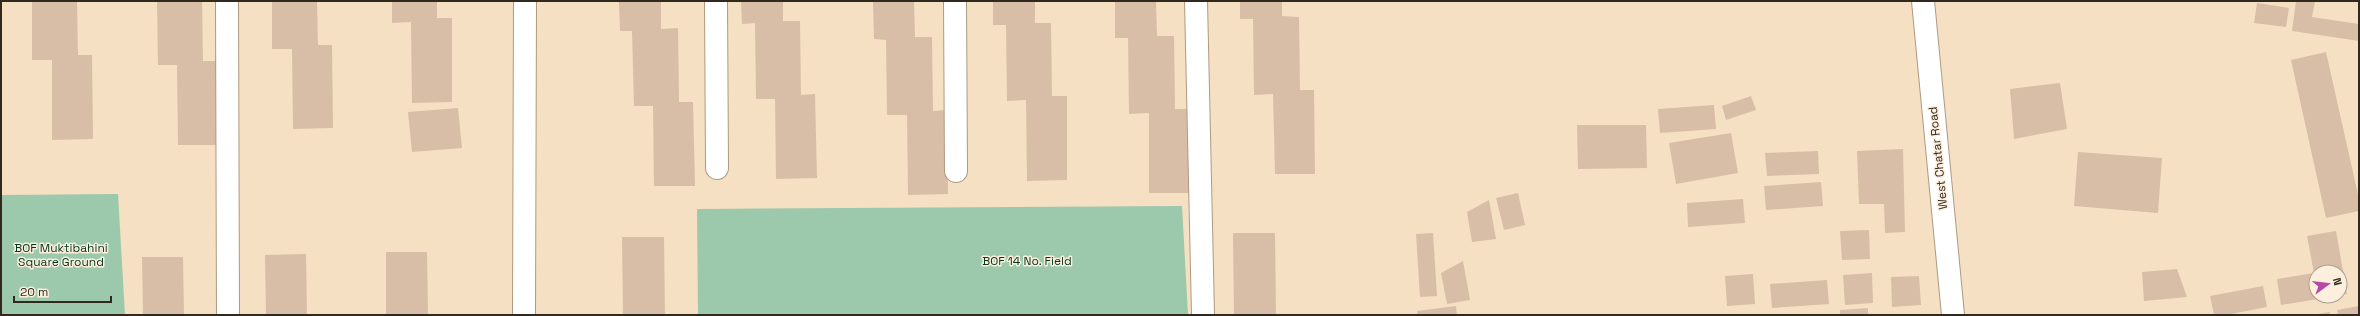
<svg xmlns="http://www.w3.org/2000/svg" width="2360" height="316" font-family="'Space Grotesk',sans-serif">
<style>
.green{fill:#9cc8ab}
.building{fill:#d8bea6}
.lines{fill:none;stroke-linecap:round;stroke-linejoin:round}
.minor-casing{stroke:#ae9a80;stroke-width:24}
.minor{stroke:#fff;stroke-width:22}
.labels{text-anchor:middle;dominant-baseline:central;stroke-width:3;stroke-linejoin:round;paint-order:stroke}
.street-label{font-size:12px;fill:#31291e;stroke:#fcefde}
.park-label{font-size:12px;fill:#05361d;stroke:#fcefde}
</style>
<rect width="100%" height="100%" fill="#f5e0c4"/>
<path class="green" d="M118 194 125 315H1V195Z
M1182 206 1188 315H698L697 209Z"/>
<path class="building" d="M32 1H77L78 55H92L93 139 52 140V60H32Z
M157 1H202L203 61H218L219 145H178L177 65H158Z
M272 1H317L318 45H332L333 128 293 129 292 49H272Z
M392 1H437V18H452V102L412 103 411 22 392 23Z
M619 1H661V29L678 28 679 102H693L695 186H654L653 106H634L632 31H620Z
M741 1H783V21H800L801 95 815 94 817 178 776 179 775 99H756L755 23 742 24Z
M873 1H914L915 37H932L933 111 947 110 948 194 908 195 907 115H887L886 40 874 39Z
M993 1H1035V23H1051L1052 96H1067V180L1027 181 1026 100 1007 101 1006 25H993Z
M1115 1H1156L1157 36H1174L1175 109H1189L1190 193H1149V113L1129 114 1128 38H1115Z
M1240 1H1282V16L1299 17 1300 90H1314L1315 174H1275L1273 94 1254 95 1253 19H1240Z
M2296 1H2315L2312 17 2359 24V41L2292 31Z
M2257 3 2289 8 2286 27 2254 23Z
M2326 52 2359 199V211L2326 218 2291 60Z
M2060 83 2067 129 2014 139 2010 89Z
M1751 96 1756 110 1726 120 1722 106Z
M1714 105 1716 129 1660 133 1658 109Z
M458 108 462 148 412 152 408 112Z
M1577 125H1646L1647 168 1578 169Z
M1731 133 1738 173 1676 184 1669 143Z
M1903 149 1905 232 1885 233 1884 204H1859L1857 151Z
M1818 151 1819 174 1767 176 1765 153Z
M2078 152 2162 158 2158 213 2074 206Z
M1821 182 1823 206 1766 210 1764 186Z
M1518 193 1525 225 1504 230 1496 198Z
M1743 199 1745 223 1688 227 1687 203Z
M1489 200 1496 239 1472 242 1467 212Z
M1869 230 1870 259 1842 260 1840 231Z
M2336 231 2347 294 2340 295V272H2316V296L2330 297 2281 305 2277 279 2314 273 2307 236Z
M1233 233H1275L1276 315H1234Z
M1433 233 1437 296 1420 297 1416 234Z
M622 237H664L665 315H623Z
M386 252H427L428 315H386Z
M306 254 307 315H266L265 255Z
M142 257H183L184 315H143Z
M1463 261 1470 300 1447 304 1441 273Z
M2177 269 2187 297 2144 301 2142 272Z
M1872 273 1873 303 1845 305 1843 275Z
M1753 274 1755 304 1727 306 1725 276Z
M1919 276 1921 305 1892 307 1891 277Z
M1827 280 1829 304 1772 308 1770 284Z
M2263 286 2267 307 2226 315H2214L2210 296Z
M1456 306 1457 315H1417V311Z
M2359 306V315H2338L2337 310Z
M1868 308V315H1840V310Z
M2330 312V315H2317V314Z"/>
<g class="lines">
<g class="minor-casing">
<path id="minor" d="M227 1 228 315
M716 1 717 168
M955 1 956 171
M1196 1 1203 315
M1923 1 1953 315
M524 315 525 1"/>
</g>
<use href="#minor" class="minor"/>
</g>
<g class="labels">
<g class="street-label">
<text transform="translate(1938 158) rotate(-96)">West Chatar Road</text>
</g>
<g class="park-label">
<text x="61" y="248">BOF Muktibahini<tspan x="61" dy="14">Square Ground</tspan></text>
<text x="1027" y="261">BOF 14 No. Field</text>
</g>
</g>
<rect width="2360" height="316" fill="none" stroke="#31291e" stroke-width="4"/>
<g transform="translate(2328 284) rotate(75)"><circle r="19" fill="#fcefde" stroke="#aba091"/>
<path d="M0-3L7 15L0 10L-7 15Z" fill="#b748a6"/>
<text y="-6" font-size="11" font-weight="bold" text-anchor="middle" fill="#31291e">N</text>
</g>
<path d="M14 296v6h97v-6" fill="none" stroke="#31291e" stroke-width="2"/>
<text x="20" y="296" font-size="12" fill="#31291e" stroke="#fcefde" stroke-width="3" paint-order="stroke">20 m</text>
</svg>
